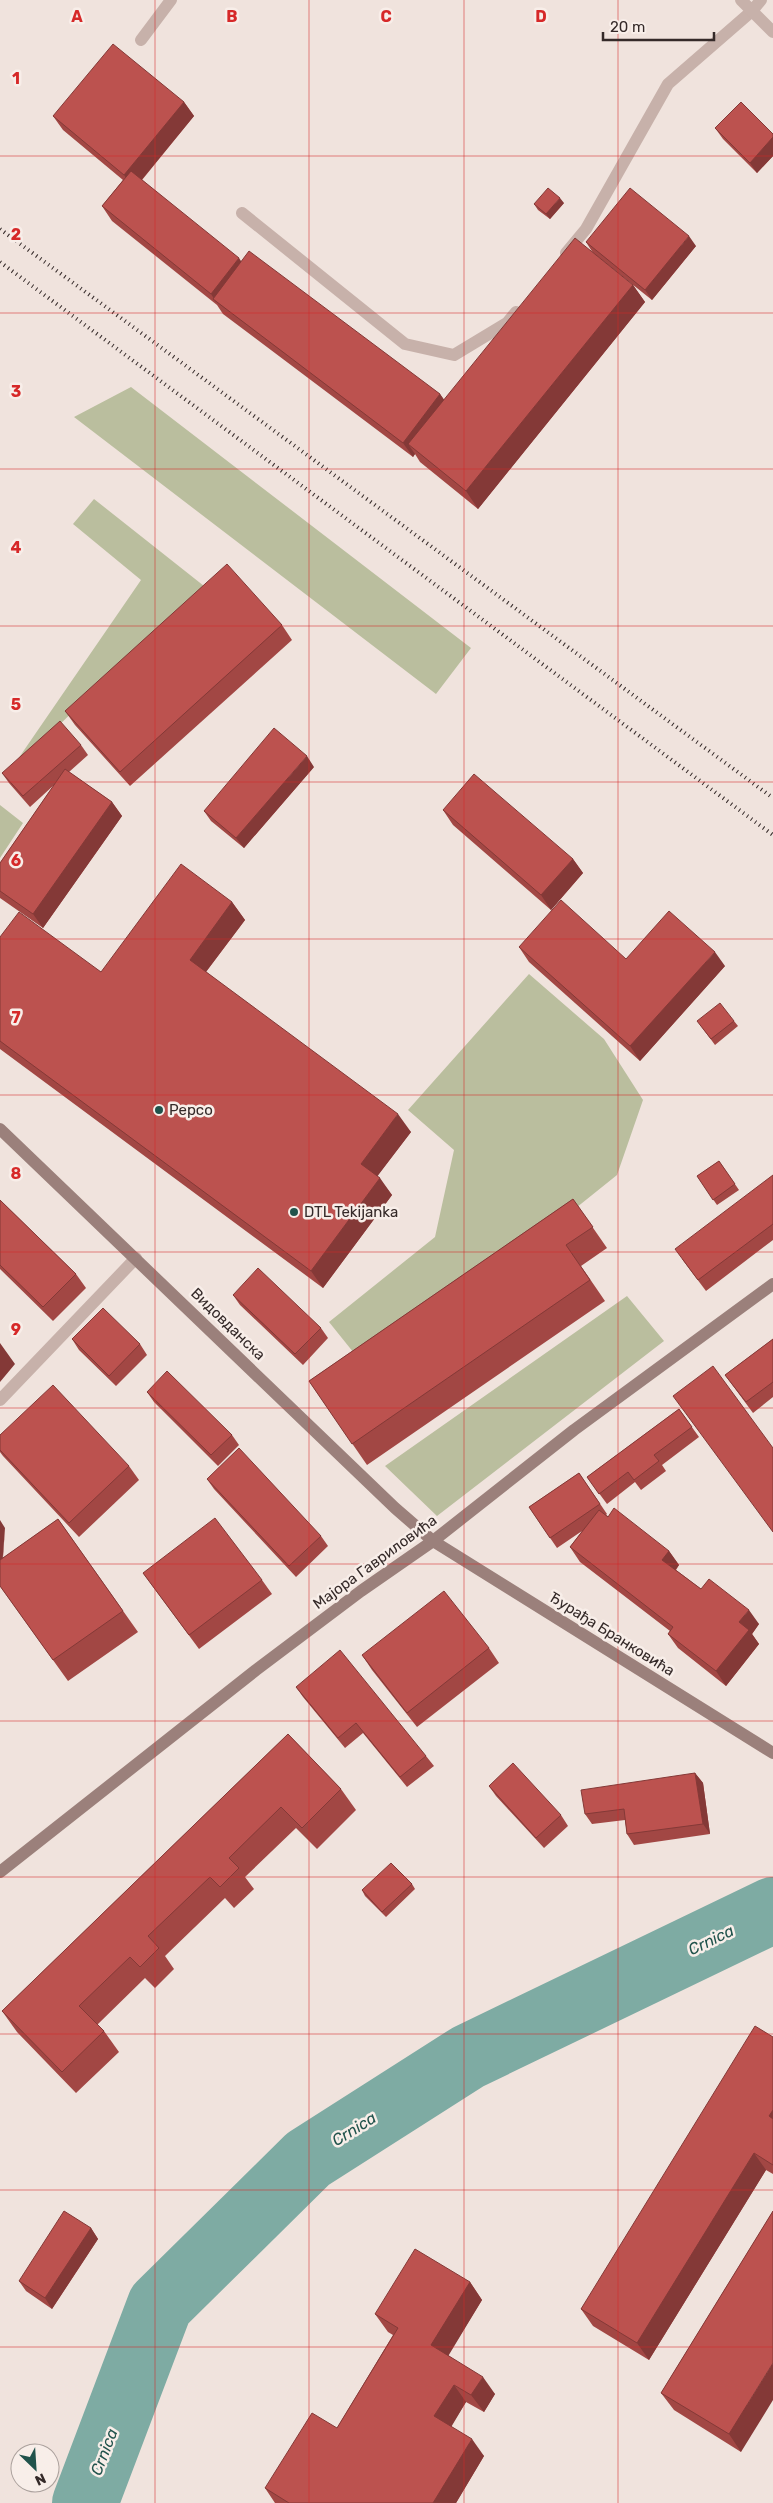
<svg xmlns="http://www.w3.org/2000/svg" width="773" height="2503" font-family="Rubik,sans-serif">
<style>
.green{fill:#babe9e}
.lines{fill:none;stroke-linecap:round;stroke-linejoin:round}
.river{stroke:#7eaba3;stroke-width:66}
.lane{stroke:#c7b1aa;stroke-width:12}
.street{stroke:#c7b1aa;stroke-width:12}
.secondary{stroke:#9b807b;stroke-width:12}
.rail{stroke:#352a29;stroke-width:4;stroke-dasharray:1 4;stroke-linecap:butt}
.wall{fill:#a24744}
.shaded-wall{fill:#843937}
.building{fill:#bc524f;stroke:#843937}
.grid{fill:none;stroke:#d62828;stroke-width:1;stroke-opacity:0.55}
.poi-dot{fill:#21534c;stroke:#f8eee9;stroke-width:2}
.labels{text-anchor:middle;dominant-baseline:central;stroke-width:5;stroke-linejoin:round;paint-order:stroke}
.poi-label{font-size:15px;fill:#352a29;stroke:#f8eee9;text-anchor:start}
.street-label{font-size:15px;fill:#352a29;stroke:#f8eee9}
.water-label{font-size:16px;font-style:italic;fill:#21534c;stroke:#f8eee9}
.grid-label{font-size:16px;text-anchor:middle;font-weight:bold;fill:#d62828;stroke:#f8eee9;stroke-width:5;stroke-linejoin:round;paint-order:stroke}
</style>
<rect width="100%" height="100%" fill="#f0e3dd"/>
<path class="green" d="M131 387 471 648 436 694 74 417Z
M94 499 204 586 7 775 141 580 73 524Z
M0 805 23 823 0 858Z
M529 974 604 1039 643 1100 617 1175 370 1373 329 1322 435 1237 454 1150 408 1110Z
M627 1296 664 1341 437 1516 385 1466Z"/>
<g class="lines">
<path class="river" d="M85 2503 160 2305 308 2159 468 2057 773 1910"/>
<path class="lane" d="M141 40 171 0
M242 213 405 344 454 355 507 323 516 312
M566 253 586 229 668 84 752 11
M0 1400 136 1258"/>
<path class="street" d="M741 0 773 32
M752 11 761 0"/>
<path class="secondary" d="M0 1129 395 1508 433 1541 773 1753
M0 1872 256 1670 361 1591 433 1541 574 1430 773 1284"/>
<path class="rail" d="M0 229 773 798
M0 262 773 835"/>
</g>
<path class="wall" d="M184 102 194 116 142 180 241 262 440 394 444 400 633 285 645 302 478 509 420 462 415 454 413 457 223 314 217 305 112 221 102 206 123 180 63 130 53 116Z
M715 128 773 134V156L757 173 723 139Z
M564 203 550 219 538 210 534 204Z
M586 242 696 246 652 300 593 253Z
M282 625 292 640 130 786 75 725 65 711Z
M81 745 88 755 69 772 112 802 122 816 43 928 0 898V863L54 785 30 807 9 783 2 773Z
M314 767 244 848 211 821 204 811Z
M443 810 573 859 583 873 551 910 453 825Z
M232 902 245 920 206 972 411 1132 377 1176 392 1195 323 1288 0 1049V937L101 972Z
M519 947 626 959 725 966 640 1061 529 962Z
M734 1021 738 1026 715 1045 701 1026Z
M719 1161 739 1190 717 1205 697 1176Z
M773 1175V1240L706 1291 682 1259Z
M573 1199 607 1248 581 1266 605 1301 367 1465 309 1381Z
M0 1200 76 1274 86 1288 53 1321 0 1269Z
M233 1295 321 1328 328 1338 303 1365 240 1305Z
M72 1339 140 1344 147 1355 116 1386 79 1350Z
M773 1339V1397L753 1413 725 1375Z
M147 1392 232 1435 239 1445 218 1466 154 1402Z
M679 1409 699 1437 662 1465 666 1471 641 1490 635 1482 607 1504 587 1477Z
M0 1435 129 1466 139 1480 79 1537 3 1456 0 1452Z
M579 1473 607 1514 606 1515 669 1551 679 1565 676 1570 701 1589 759 1624 752 1634 759 1644 726 1686 678 1648 668 1634 670 1631 580 1562 570 1547 582 1531 557 1548 529 1507Z
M207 1479 321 1536 328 1546 296 1577 214 1489Z
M58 1519 138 1632 68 1681 0 1586 5 1528 3 1558Z
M143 1573 262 1580 272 1594 199 1649Z
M489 1648 499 1663 417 1727 372 1670 362 1655Z
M296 1687 426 1756 434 1766 407 1787 363 1733 345 1748 303 1697Z
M288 1734 341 1789 356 1810 317 1849 296 1828 245 1877 254 1889 234 1908 225 1898 165 1956 174 1969 155 1988 145 1978 97 2025 104 2031 119 2052 76 2093 17 2032 2 2011Z
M695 1773 703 1783 710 1834 634 1845 627 1834 625 1820 592 1824 585 1814Z
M489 1786 561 1815 568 1826 544 1848 496 1796Z
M412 1884 415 1889 386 1917 365 1896 362 1890Z
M773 2037V2174L766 2170 649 2360 593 2326 581 2309Z
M773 2211 741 2452 674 2410 661 2393Z
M91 2228 98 2239 52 2309 26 2291 19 2281Z
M470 2282 482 2300 448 2355 495 2394 484 2412 466 2402 451 2426 484 2456 456 2503H275L265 2488 337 2428 393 2335 388 2332 375 2314Z"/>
<path class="shaded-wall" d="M184 102 194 116 134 189 124 175Z
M773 137V156L757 173 750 163Z
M560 198 564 203 550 219 546 214Z
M689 236 696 246 652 300 645 290Z
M239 258 249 273 216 302 211 294Z
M633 285 645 302 478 509 466 491Z
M440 394 450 408 408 444 415 454 413 457 403 443Z
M307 756 314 767 244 848 236 838Z
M112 802 122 816 43 928 33 914Z
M573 859 583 873 551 910 541 895Z
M232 902 245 920 202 977 190 960Z
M715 952 725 966 640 1061 630 1046Z
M398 1114 411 1132 373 1182 361 1164Z
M380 1178 392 1195 323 1288 311 1271Z
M0 1343 15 1364 0 1382Z
M0 1520 5 1528 1 1580 0 1578Z
M669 1551 679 1565 672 1574 662 1560Z
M749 1610 759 1624 752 1634 759 1644 726 1686 716 1671 739 1622Z
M695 1773 703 1783 710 1834 703 1824Z
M773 2110V2122L769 2116Z
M754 2153 766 2170 649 2360 637 2343Z
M91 2228 98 2239 52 2309 45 2298Z
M470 2282 482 2300 444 2363 431 2345Z
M773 2363V2400L741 2452 729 2434Z
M483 2377 495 2394 484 2412 471 2395Z
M454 2385 466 2402 447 2434 434 2416Z
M472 2439 484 2456 456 2503H433Z"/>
<path class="building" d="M113 44 184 102 124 175 53 116Z
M741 102 773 134V137L750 163 715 128Z
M131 171 239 258 211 294 102 206Z
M548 188 560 198 546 214 534 204Z
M630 188 689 236 645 290 586 242Z
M575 238 633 285 466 491 408 444Z
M249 251 440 394 403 443 213 299Z
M227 564 282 625 120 772 65 711Z
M60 721 81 745 23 796 2 773Z
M274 728 307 756 236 838 204 811Z
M65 769 112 802 33 914 0 891V863Z
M474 774 573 859 541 895 443 810Z
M181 864 232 902 190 960 398 1114 361 1164 380 1178 311 1271 0 1041V937L19 912 101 972Z
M561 900 626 959 669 911 715 952 630 1046 519 947Z
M720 1003 734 1021 711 1039 697 1021Z
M719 1161 735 1184 713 1200 697 1176Z
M773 1175V1224L698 1280 675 1249Z
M573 1199 593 1227 566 1245 590 1280 352 1444 309 1381Z
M0 1200 76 1274 43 1307 0 1265Z
M258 1268 321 1328 295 1354 233 1295Z
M103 1308 140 1344 109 1376 72 1339Z
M773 1339V1382L746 1402 725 1375Z
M713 1366 773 1448V1532L673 1396Z
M167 1371 232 1435 211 1455 147 1392Z
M53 1385 129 1466 69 1523 0 1450V1435Z
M679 1409 692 1427 654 1455 659 1461 634 1480 628 1472 599 1494 587 1477Z
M239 1448 321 1536 289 1566 207 1479Z
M579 1473 600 1504 550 1538 529 1507Z
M614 1508 669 1551 662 1560 701 1589 709 1579 749 1610 739 1622 749 1630 716 1671 668 1634 673 1627 570 1547 599 1510 608 1517Z
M215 1518 262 1580 189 1635 143 1573Z
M58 1519 123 1611 53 1660 0 1586V1560Z
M444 1591 489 1648 407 1713 362 1655Z
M340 1650 426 1756 400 1777 356 1723 338 1738 296 1687Z
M288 1734 341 1789 302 1828 281 1807 229 1858 239 1868 220 1887 210 1877 148 1936 159 1948 140 1967 130 1957 79 2006 104 2031 62 2072 2 2011Z
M513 1763 561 1815 536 1838 489 1786Z
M695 1773 703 1824 627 1834 624 1809 585 1814 581 1790Z
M391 1863 412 1884 382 1912 362 1890Z
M755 2026 773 2037V2110L769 2116 773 2119V2165L754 2153 637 2343 581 2309Z
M64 2211 91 2228 45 2298 19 2281Z
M773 2211V2363L729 2434 661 2393Z
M415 2249 470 2282 431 2345 483 2377 471 2395 454 2385 434 2416 472 2439 433 2503H289L265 2488 312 2413 337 2428 398 2328 375 2314Z"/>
<path class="grid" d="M155 0V2503M309 0V2503M464 0V2503M618 0V2503M0 156H773M0 313H773M0 469H773M0 626H773M0 782H773M0 939H773M0 1095H773M0 1252H773M0 1408H773M0 1564H773M0 1721H773M0 1877H773M0 2034H773M0 2190H773M0 2347H773"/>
<g class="poi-dot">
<circle cx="159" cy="1110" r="5"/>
<circle cx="294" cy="1212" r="5"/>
</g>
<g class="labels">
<g class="poi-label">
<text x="169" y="1110">Pepco</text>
<text x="304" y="1212">DTL Tekijanka</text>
</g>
<g class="street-label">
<text transform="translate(228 1324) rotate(44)">Видовданска</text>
<text transform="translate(375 1562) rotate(-36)">Мајора Гавриловића</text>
<text transform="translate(612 1634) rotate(32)">Ђурађа Бранковића</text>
</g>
<g class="water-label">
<text transform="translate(711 1940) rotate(-26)">Crnica</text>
<text transform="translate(354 2129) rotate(-32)">Crnica</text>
<text transform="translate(104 2452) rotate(-69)">Crnica</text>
</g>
</g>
<g class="grid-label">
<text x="77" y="22">A</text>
<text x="232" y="22">B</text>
<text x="386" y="22">C</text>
<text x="541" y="22">D</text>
<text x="16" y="84">1</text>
<text x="16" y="240">2</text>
<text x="16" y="397">3</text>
<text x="16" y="553">4</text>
<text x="16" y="710">5</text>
<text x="16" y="866">6</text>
<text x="16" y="1023">7</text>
<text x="16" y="1179">8</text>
<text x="16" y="1335">9</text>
</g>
<g transform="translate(35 2468) rotate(155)"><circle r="24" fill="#f8eee9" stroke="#aaa09c"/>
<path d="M0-4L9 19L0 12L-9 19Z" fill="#21534c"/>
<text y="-8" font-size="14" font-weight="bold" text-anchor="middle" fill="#352a29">N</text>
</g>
<path d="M603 32v8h111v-8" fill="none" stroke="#352a29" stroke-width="2.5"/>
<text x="610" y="32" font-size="15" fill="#352a29" stroke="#f8eee9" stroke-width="4" paint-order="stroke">20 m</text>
</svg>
